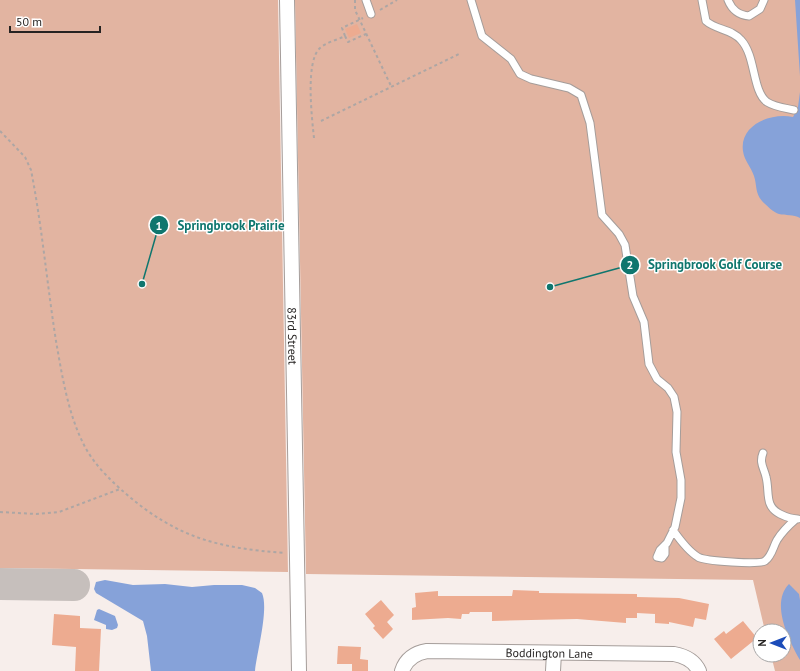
<svg xmlns="http://www.w3.org/2000/svg" width="800" height="671" font-family="'PT Sans',sans-serif">
<style>
.green{fill:#e2b4a1}
.water{fill:#86a2d9}
.lines{fill:none;stroke-linecap:round;stroke-linejoin:round}
.taxiway{stroke:#c6bfbc;stroke-width:32}
.building{fill:#edab90}
.lane-casing{stroke:#a59d9a;stroke-width:9}
.street-casing{stroke:#a59d9a;stroke-width:16}
.path{stroke:#ada6a4;stroke-width:2;stroke-dasharray:3 3;stroke-linecap:butt}
.lane{stroke:#fff;stroke-width:7}
.street{stroke:#fff;stroke-width:14}
.labels{text-anchor:middle;dominant-baseline:central;stroke-width:3;stroke-linejoin:round;paint-order:stroke}
.street-label{font-size:12px;fill:#262322;stroke:#fff}
.leader{fill:none;stroke:#0f766e;stroke-width:1.5}
.callout-dot{fill:#0f766e;stroke:#fff;stroke-width:1.5}
.mark-label{font-size:12px;text-anchor:middle;font-weight:bold;fill:#fff}
.callout-label{font-size:13px;text-anchor:middle;font-weight:bold;fill:#0f766e;stroke:#fff;stroke-width:3;stroke-linejoin:round;paint-order:stroke}
</style>
<rect width="100%" height="100%" fill="#f7eeeb"/>
<path class="green" d="M0 0H278L288 572 0 568Z
M295 0H800V671H775L771 655H784V631H765L753 580 306 574Z"/>
<path class="water" d="M795 0H800V76Z
M800 92V218C793 214 786 216 779 214 774 213 766 205 762 201 755 193 757 185 754 176 751 167 744 160 743 151 739 124 773 112 793 117L798 107Z
M105 580 133 585 165 584 192 587 214 585H242L255 588 262 593C269 609 257 652 255 671H151L147 636 143 621 96 593 94 589 96 582Z
M789 584 799 594 800 600V660C789 641 770 603 789 584Z
M99 609 115 616 118 625 117 628 112 630 106 629V625L94 620 97 610Z"/>
<g class="lines">
<path class="taxiway" d="M0 584 74 585"/>
</g>
<path class="building" d="M357 24 361 33 349 38 345 29Z
M513 590 539 591V593L637 594V597L679 598 709 604 706 620 695 618 693 627 669 622V624L655 623V614L637 613V618H626V623L577 619 492 621V612H470L469 614H462L461 619 448 618 412 620V608L416 607 415 593 438 591V596H512Z
M381 600 394 615 387 622 393 629 383 639 373 628 375 626 365 614Z
M54 614 80 616V628L101 629 99 671H75L76 647 52 645Z
M743 621 757 638 731 659 714 639 724 631 726 634Z
M338 646 361 647 360 659 368 660V671H352V664H337Z"/>
<g class="lines">
<g class="lane-casing">
<path id="lane" d="M366 0 371 14
M471 0 482 36 511 59 520 74 531 79 569 88 581 95 590 123 602 215 619 234 625 245 633 296 644 322 649 364 657 379 668 388 674 397 677 412 676 452 681 480V498L675 527 667 543 660 550 657 557 662 558 665 554V545
M702 0 706 21C716 30 732 29 741 40 756 56 752 91 767 102 775 107 785 108 794 110
M728 0C732 10 738 15 749 16L760 9 764 0
M763 453C759 463 764 468 766 477 770 492 764 506 780 514 786 517 791 519 798 519
M673 530C680 540 688 551 698 557 704 561 760 565 765 561 772 556 773 547 777 540 782 532 789 525 796 519"/>
</g>
<g class="street-casing">
<g id="street">
<path id="s1" d="M287 0 299 671"/>
<path id="s2" d="M402 671C406 659 415 653 427 651L674 654C685 656 694 660 699 671"/>
<path d="M553 671 554 653"/>
</g>
</g>
<path class="path" d="M355 0V10L391 86
M380 10 397 0
M345 36 348 42 366 34
M321 121 459 54
M0 131 25 157 31 170C42 226 47 284 56 341 62 375 68 414 84 445 93 463 110 480 125 493 177 538 218 548 285 553
M314 138C312 119 305 61 320 48 327 42 337 40 345 36L342 28 363 18
M0 512 36 514 59 512 120 489"/>
<use href="#lane" class="lane"/>
<use href="#street" class="street"/>
</g>
<g class="labels">
<g class="street-label">
<text stroke="none"><textPath href="#s1" startOffset="336">83rd Street</textPath></text>
<text stroke="none"><textPath href="#s2" startOffset="156">Boddington Lane</textPath></text>
</g>
</g>
<path class="leader" d="M142 284L159 225M550 287L630 265"/>
<g class="callout-dot">
<circle cx="142" cy="284" r="4"/>
<circle cx="550" cy="287" r="4"/>
<circle cx="159" cy="225" r="10"/>
<circle cx="630" cy="265" r="10"/>
</g>
<g class="mark-label">
<text x="159" y="230">1</text>
<text x="630" y="269">2</text>
</g>
<g class="callout-label">
<text x="231" y="230">Springbrook Prairie</text>
<text x="715" y="269">Springbrook Golf Course</text>
</g>
<g transform="translate(772 643) rotate(270)"><circle r="19" fill="#ffffff" stroke="#a8a7a7"/>
<path d="M0-3L7 15L0 10L-7 15Z" fill="#1c4cb9"/>
<text y="-6" font-size="11" font-weight="bold" text-anchor="middle" fill="#262322">N</text>
</g>
<path d="M10 26v6h90v-6" fill="none" stroke="#262322" stroke-width="2"/>
<text x="16" y="26" font-size="12" fill="#262322" stroke="#ffffff" stroke-width="3" paint-order="stroke">50 m</text>
</svg>
